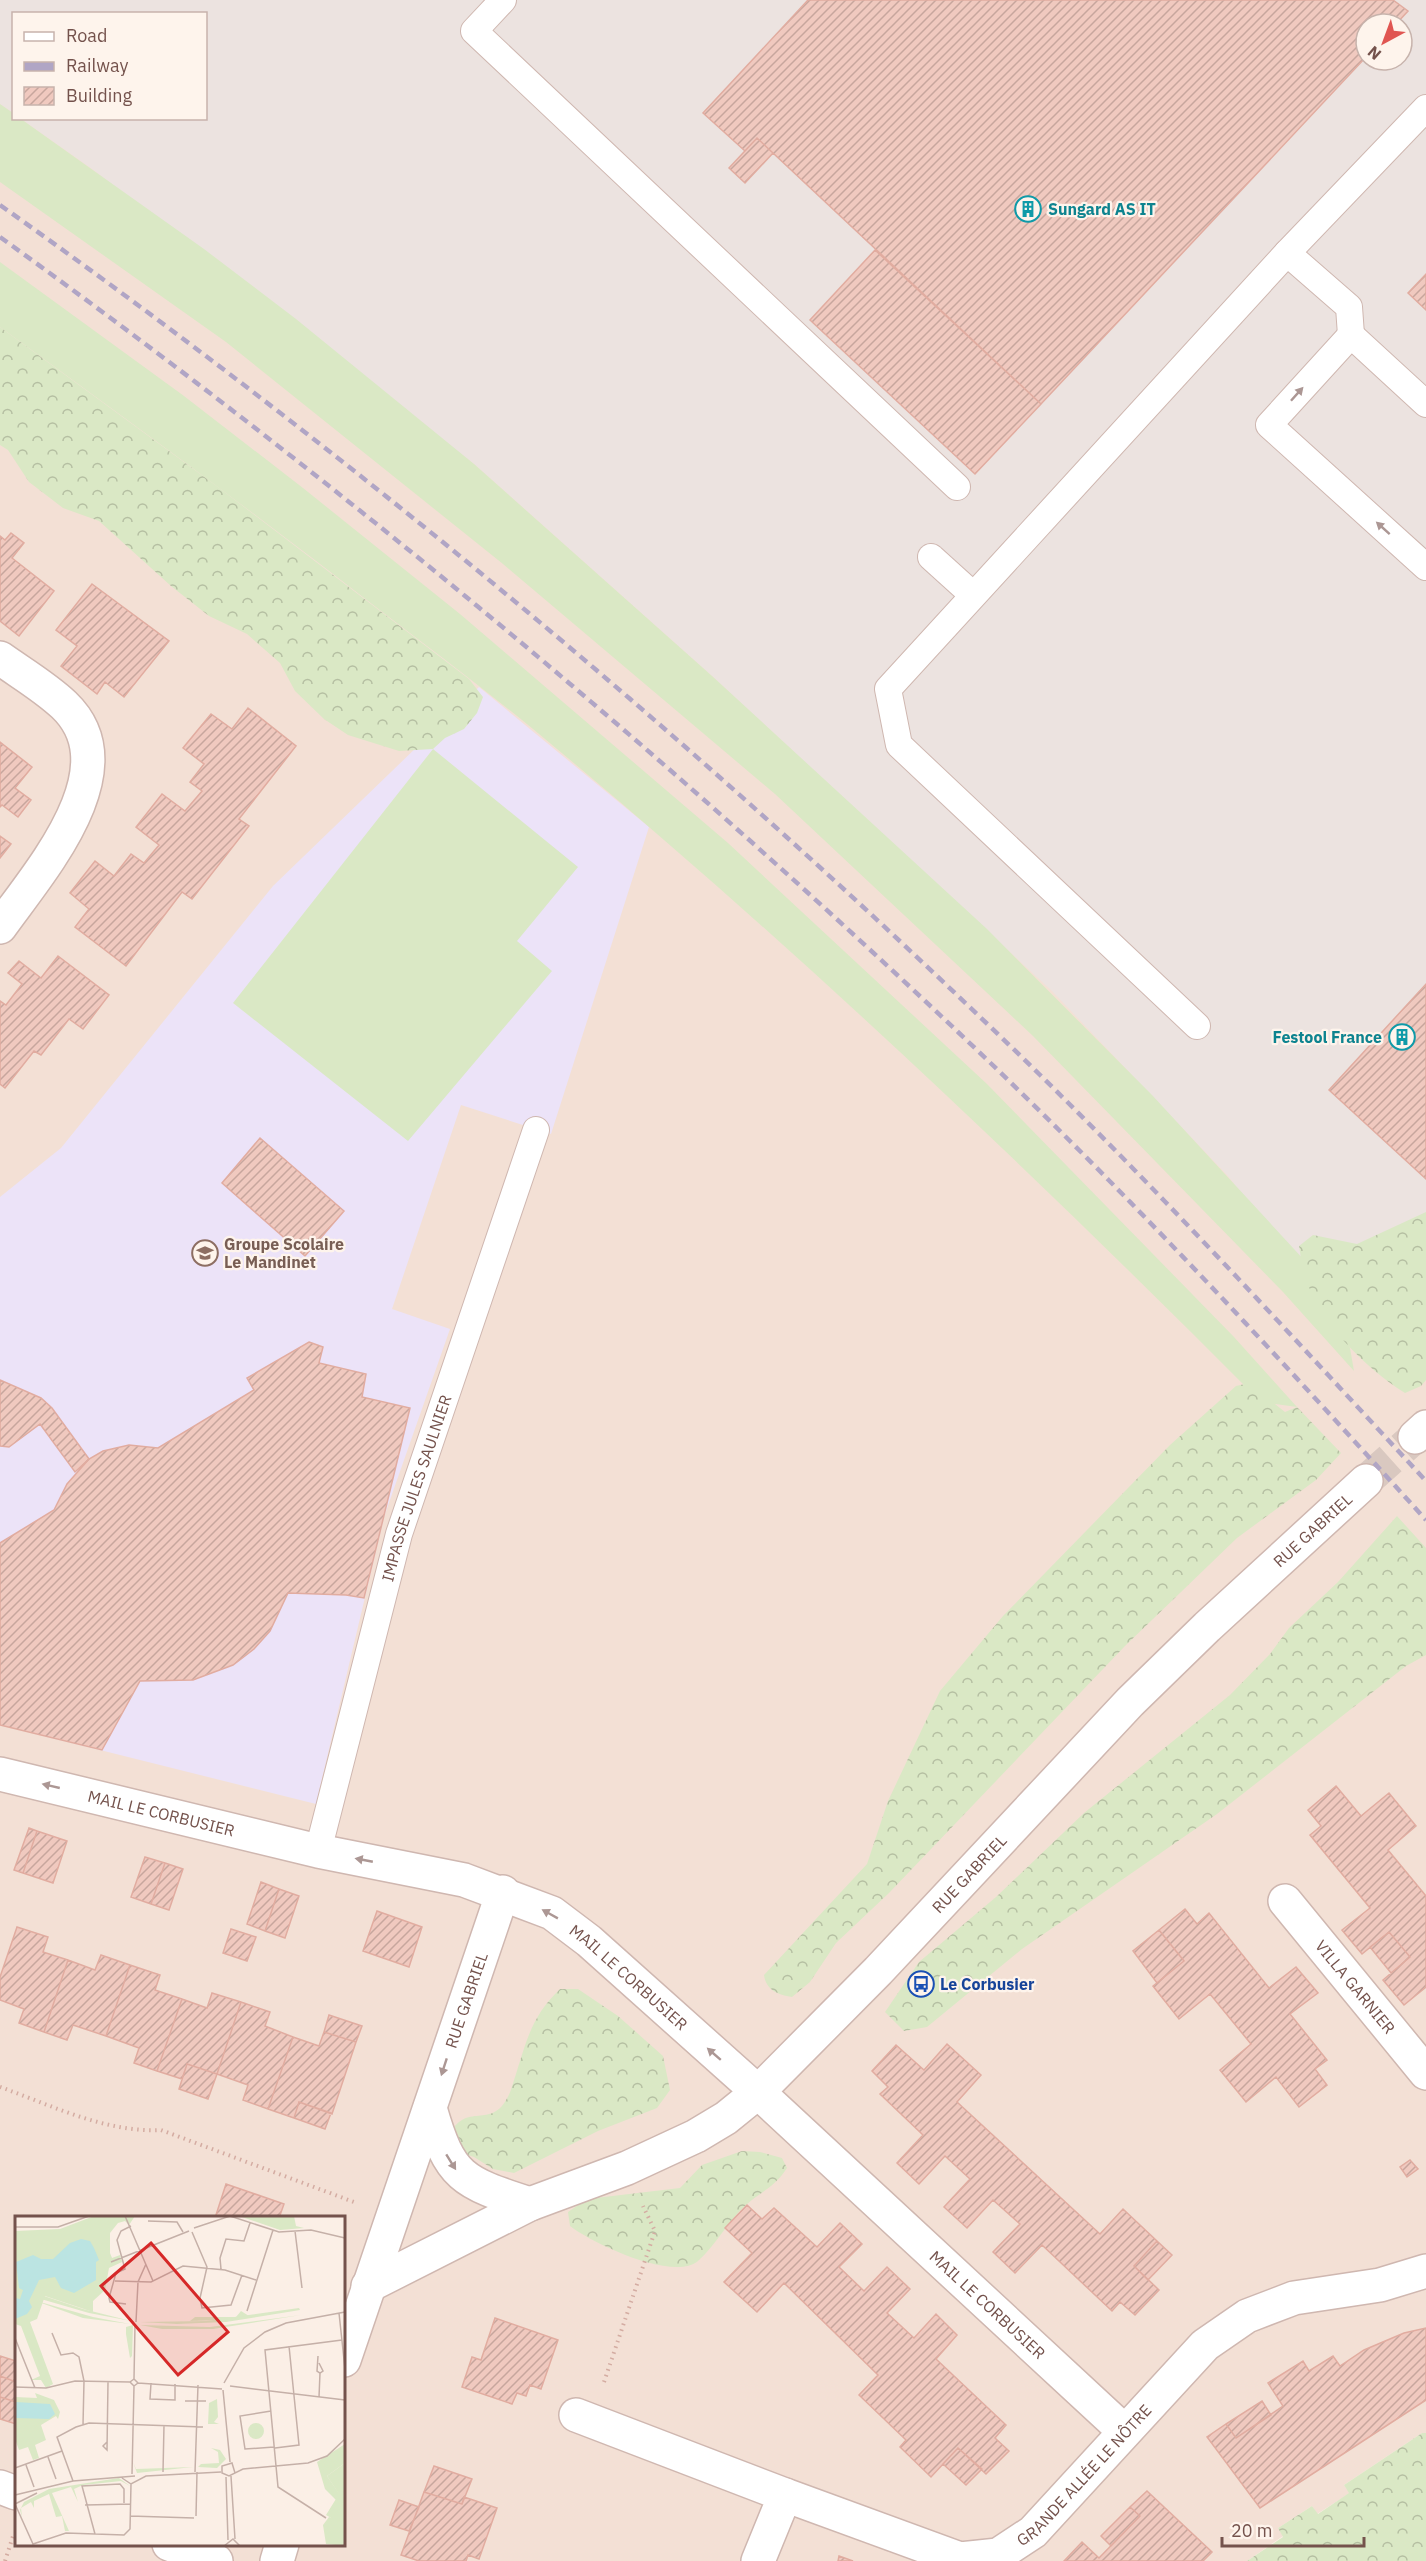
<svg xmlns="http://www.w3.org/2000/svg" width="1426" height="2561" font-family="'IBM Plex Sans',sans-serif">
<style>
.residential{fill:#f3e0d5;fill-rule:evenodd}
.industrial{fill:#ece3e0;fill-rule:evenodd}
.education{fill:#ece3f8}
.grass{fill:#dae8c5}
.forest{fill:url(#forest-crowns)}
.building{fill:url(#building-hatch);stroke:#e1aca0;stroke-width:1.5}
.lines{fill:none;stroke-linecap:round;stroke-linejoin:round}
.street-tunnel{stroke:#d9c8c0;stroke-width:33;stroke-dasharray:33 16;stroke-linecap:butt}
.lane-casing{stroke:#cfb7b0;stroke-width:28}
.street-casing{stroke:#cfb7b0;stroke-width:36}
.path{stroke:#d4aca2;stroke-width:4;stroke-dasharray:1.5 4.5;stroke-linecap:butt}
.lane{stroke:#fff;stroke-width:26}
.street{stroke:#fff;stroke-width:33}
.rail{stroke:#b0a5c5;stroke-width:4.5;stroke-dasharray:9 6;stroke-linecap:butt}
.oneway{fill:#ac9794}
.labels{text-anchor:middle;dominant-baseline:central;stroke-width:4.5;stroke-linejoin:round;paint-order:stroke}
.culture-label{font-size:16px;font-weight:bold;fill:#0d838f;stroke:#fef4ec;text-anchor:start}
.education-label{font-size:16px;font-weight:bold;fill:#785e54;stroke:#fef4ec;text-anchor:start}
.street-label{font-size:16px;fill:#74524c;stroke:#fef4ec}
.transit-label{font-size:16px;font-weight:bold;fill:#164399;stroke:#fef4ec;text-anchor:start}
.inset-road{fill:none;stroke:#c5b0a8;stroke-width:1.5}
.view{fill:#d62828;fill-opacity:0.15;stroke:#d62828;stroke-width:3}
.inset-edge{fill:none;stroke:#74524c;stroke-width:3}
</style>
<defs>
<pattern id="forest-crowns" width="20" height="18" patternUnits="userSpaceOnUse" patternTransform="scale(1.5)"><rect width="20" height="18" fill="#dae8c5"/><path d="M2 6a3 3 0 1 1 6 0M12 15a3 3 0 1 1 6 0" fill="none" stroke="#b5bfa2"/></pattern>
<pattern id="building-hatch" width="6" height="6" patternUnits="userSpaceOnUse" patternTransform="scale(1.5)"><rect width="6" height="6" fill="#f0c9bf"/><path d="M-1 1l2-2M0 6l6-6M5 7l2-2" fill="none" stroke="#c7a69d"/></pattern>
</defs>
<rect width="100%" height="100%" fill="#fbefe6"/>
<path class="residential" d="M0 0H1426V2433H1422L1344 2485 1350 2493 1317 2514 1312 2506 1278 2528 1283 2536 1247 2561H0ZM14 14H206V118H14ZM1366 24H1402V60H1366ZM16 2218H344V2544H16Z"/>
<path class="industrial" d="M0 0H1426V1238L1336 1316 1228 1176 1052 991 712 676 474 464 92 169 21 119 206 118V14H14L13 113 0 104ZM1366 24H1402V60H1366Z"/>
<path class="education" d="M479 687 649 827 551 1134 461 1105 392 1309 450 1329 384 1517 316 1804 0 1725V1197L61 1148 273 886Z"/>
<path class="grass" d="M0 104 13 113 14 118 21 119 204 249 296 319 474 464 712 676 987 929 1152 1095 1318 1275 1350 1348 1354 1371 1283 1292 1033 1036 775 794 503 564 226 342 0 182Z
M0 262 184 396 303 488 460 614 728 843 987 1084 1234 1337 1297 1407 1261 1402C1028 1168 787 939 533 729 483 688 432 650 381 611 256 514 128 420 0 327Z
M433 749 578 867 517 941 552 971 408 1141 233 1003Z"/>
<path class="forest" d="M0 327 218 487 469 679 483 697 477 713 464 729 445 738 433 749 399 751 348 735 324 719 295 691 280 663 247 634 209 616 171 586 99 521 63 508 29 482 8 450 0 445Z
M1426 1212V1380L1421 1386 1405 1393C1364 1367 1319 1322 1304 1274 1301 1266 1301 1255 1299 1246L1313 1235 1357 1244Z
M1249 1383 1285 1412 1297 1407 1341 1453 1316 1480 1237 1538 1125 1646 889 1893 836 1943 810 1982 792 1997C778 1995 766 1990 764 1975L867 1864 888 1801 940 1691 1003 1616 1170 1445 1236 1386Z
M1397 1516 1426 1548V1655L1406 1666 1217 1814 1022 1949 927 2027 904 2031 885 2012 919 1962 996 1897 1084 1813 1230 1695 1270 1654 1289 1628 1338 1582Z
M560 1989H578L618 2016 663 2056 670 2090 657 2108 598 2131 514 2173 493 2169 474 2157 453 2150 447 2140C464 2099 489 2130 506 2100 511 2093 513 2082 516 2074 527 2039 532 2016 560 1989Z
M742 2151 760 2152 782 2158 787 2168C774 2188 763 2190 746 2205 728 2221 716 2245 698 2261 673 2282 592 2243 570 2226L568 2212 587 2199 680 2188 702 2165Z
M1422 2433H1426V2561H1247L1283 2537 1278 2528 1312 2506 1318 2514 1349 2493 1344 2485Z"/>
<path class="building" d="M808 0H1393L1408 11 1396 24H1366V57L1041 404 757 138 745 151 703 113Z
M757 138 773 153 745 183 729 168Z
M875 250 1041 404 975 474 810 320Z
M1426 274V310L1408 293Z
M11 533 24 543 12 558 54 591 19 636 0 621V536L5 540Z
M92 584 169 641 124 697 105 682 97 694 61 666 77 646 56 630Z
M248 708 296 746 239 819 249 826 192 899 182 892 126 966 75 927 89 909 70 893 95 861 114 876 131 854 144 863 159 845 136 827 162 794 185 811 202 791 190 782 204 764 183 748 211 714 232 729Z
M0 742 32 767 15 788 31 800 18 817 2 805 0 807Z
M0 836 11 844 0 858Z
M58 956 109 995 83 1029 69 1019 41 1055 34 1051 5 1088 0 1084V1001L6 1005 22 984 8 973 19 961 41 978Z
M1426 984V1179L1329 1090Z
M260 1138 344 1211 305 1256 222 1183Z
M309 1342 323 1347 319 1363 366 1374 362 1397 410 1408 364 1598 346 1595 288 1593 270 1631 254 1649 233 1665 193 1680 140 1681 102 1750 0 1725V1543L54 1510 67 1484 89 1459 103 1451 129 1445 158 1448 254 1390 247 1378Z
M0 1380 41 1398 52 1408 89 1459 75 1472 40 1424 9 1447 0 1446Z
M1336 1786 1361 1816 1389 1793 1416 1826 1388 1850 1426 1896V1987L1404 2005 1383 1980 1410 1957 1389 1932 1362 1954 1342 1930 1370 1908 1310 1835 1321 1826 1308 1810Z
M29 1828 37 1831 23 1873 14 1870Z
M37 1831 67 1841 53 1883 23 1873Z
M145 1857 165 1863 151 1904 131 1897Z
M165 1863 183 1869 169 1910 151 1904Z
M261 1882 279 1889 265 1931 247 1924Z
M279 1889 299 1896 285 1938 265 1931Z
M1185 1909 1197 1924 1209 1913 1269 1988 1296 1967 1318 1993 1290 2014 1327 2060 1315 2069 1327 2085 1299 2107 1276 2077 1246 2102 1220 2070 1251 2044 1210 1994 1179 2019 1153 1986 1184 1961 1159 1930Z
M377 1911 422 1927 409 1967 363 1951Z
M17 1927 48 1937 43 1952 68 1960 44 2032 19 2023 24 2009 0 2000V1977Z
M231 1929 256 1937 247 1961 223 1953Z
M1159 1930 1184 1961 1157 1983 1133 1951Z
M1389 1932 1410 1957 1391 1973 1370 1947Z
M101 1955 130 1965 106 2036 73 2025 67 2040 44 2032 68 1960 95 1970Z
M130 1965 160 1975 155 1990 182 1999 157 2071 134 2063 139 2048 106 2036Z
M212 1993 241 2002 217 2074 187 2064 182 2079 157 2071 182 1999 207 2008Z
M241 2002 270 2012 265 2026 293 2037 268 2109 243 2100 248 2085 217 2074Z
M329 2015 362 2026 356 2042 324 2032Z
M324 2032 356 2042 332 2114 299 2102 294 2118 268 2109 293 2037 319 2046Z
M947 2044 981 2075 957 2102 1100 2234 1123 2209 1157 2241 1134 2266 1159 2290 1135 2315 1120 2302 1112 2311 1042 2245 1015 2273 993 2252 1020 2224 993 2200 967 2228 944 2207 970 2179 945 2156 919 2184 897 2163 923 2135 880 2094 888 2087 872 2071 896 2045 924 2070Z
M187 2064 217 2074 208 2099 179 2089Z
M299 2102 331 2113 325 2129 294 2118Z
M1410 2160 1418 2169 1407 2177 1400 2167Z
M226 2184 284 2204 279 2218H215Z
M747 2205 762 2219 774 2208 817 2247 840 2223 862 2244 839 2267 864 2291 887 2267 910 2289 887 2313 914 2338 936 2314 957 2335 936 2359 1006 2425 995 2438 1009 2451 986 2474 958 2448 931 2477 900 2447 906 2440 859 2395 878 2375 784 2283 757 2312 724 2282 752 2253 725 2228Z
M1157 2241 1172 2255 1148 2280 1134 2266Z
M495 2318 558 2340 541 2389 530 2385 526 2396 517 2393 512 2404 462 2387 472 2357 481 2360Z
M1426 2328V2400L1260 2508 1207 2437 1226 2424 1236 2438 1283 2406 1268 2383 1303 2361 1309 2371 1333 2356 1340 2366 1364 2350 1404 2333Z
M0 2356 16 2361V2382L0 2376Z
M0 2376 16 2382V2402L0 2397Z
M0 2397 16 2402V2424L0 2419Z
M1262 2401 1271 2415 1236 2438 1226 2424Z
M958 2448 982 2469 966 2485 943 2464Z
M434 2466 472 2479 462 2504 424 2492Z
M1147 2491 1212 2552 1203 2561H1064L1082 2542 1099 2558 1140 2516 1130 2507Z
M424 2492 462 2504 464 2497 497 2508 479 2559 468 2555 466 2561H419L401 2555Z
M399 2500 419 2507 409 2531 390 2525Z
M1130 2507 1140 2516 1111 2546 1101 2536Z
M839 2556 853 2561H838Z"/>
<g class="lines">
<path class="street-tunnel" d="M1366 1481 1415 1437"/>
<g class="lane-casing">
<g id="lane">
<path d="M503 0 474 31 957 487"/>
<path d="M1287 253 1349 307 1351 335"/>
<path d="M1426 404 1351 335 1269 425 1426 567"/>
<path d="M931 557 973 595"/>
<path d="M1197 1026 899 745 888 689 1287 253 1426 108"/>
<path id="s1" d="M318 1851 399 1534 536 1130"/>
</g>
</g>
<g class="street-casing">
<g id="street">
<path d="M0 658C21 673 45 687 64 705 131 769 39 872 0 927"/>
<path d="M1415 1437 1426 1427"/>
<path id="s2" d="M0 1774 318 1851 464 1880 552 1913 589 1941 758 2092 1123 2430"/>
<path id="s3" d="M1285 1901 1426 2073"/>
<path d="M430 2108C450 2178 462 2182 530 2204"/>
<path id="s4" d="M368 2286 530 2204 627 2168 696 2136 726 2118 758 2092 878 1971 1130 1702 1207 1627 1366 1481"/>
<path id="s5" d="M344 2360 503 1892"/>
<path d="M576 2415 785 2495"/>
<path d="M0 2487 16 2493"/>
<path d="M169 2544 216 2561"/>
<path d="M277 2561 282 2544"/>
<path id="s6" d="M758 2561 785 2495 960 2559 998 2555 1033 2532 1205 2345 1247 2316 1294 2298 1380 2285 1426 2271"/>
</g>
</g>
<path class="path" d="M0 2087C51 2105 106 2133 161 2130L354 2202
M604 2382 655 2231 643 2206
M5 2561 14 2533"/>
<use href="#lane" class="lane"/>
<use href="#street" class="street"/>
<path class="rail" d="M0 205C345 450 673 723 979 1016 1135 1164 1280 1323 1426 1481
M0 237C337 480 657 747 958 1032 1122 1187 1275 1353 1426 1520"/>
</g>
<defs><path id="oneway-solid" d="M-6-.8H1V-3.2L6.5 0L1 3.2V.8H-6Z" transform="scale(1.5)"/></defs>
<g class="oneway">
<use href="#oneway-solid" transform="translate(1297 394) rotate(-48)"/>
<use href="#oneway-solid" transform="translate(1383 528) rotate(-138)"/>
<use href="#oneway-solid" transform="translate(51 1786) rotate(-167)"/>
<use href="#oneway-solid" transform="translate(364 1860) rotate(-169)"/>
<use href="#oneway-solid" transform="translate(550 1914) rotate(-151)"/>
<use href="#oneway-solid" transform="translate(714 2054) rotate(-139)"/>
<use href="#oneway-solid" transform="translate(444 2067) rotate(108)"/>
<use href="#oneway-solid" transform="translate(451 2162) rotate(58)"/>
</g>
<defs>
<g id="building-ring" transform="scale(1.35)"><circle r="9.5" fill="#fef4ec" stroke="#0f9aa8" stroke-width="1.5"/><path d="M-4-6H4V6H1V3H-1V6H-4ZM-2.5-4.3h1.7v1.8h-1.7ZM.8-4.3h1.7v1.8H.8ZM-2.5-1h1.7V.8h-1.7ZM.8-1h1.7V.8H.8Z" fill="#0f9aa8"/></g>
<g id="school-ring" transform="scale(1.35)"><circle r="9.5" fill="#fef4ec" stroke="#8d6e63" stroke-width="1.5"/><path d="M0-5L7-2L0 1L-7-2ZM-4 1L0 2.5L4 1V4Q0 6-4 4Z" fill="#8d6e63"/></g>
<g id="bus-ring" transform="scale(1.35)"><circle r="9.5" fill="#fef4ec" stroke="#1a4fb4" stroke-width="1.5"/><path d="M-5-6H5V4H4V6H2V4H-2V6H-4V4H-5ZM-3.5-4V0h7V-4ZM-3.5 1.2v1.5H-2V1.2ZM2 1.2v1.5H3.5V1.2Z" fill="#1a4fb4"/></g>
</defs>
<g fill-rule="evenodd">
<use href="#building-ring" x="1028" y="209"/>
<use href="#building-ring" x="1402" y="1037"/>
<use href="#school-ring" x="205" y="1253"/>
<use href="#bus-ring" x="921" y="1984"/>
</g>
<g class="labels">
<g class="culture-label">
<text x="1048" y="209">Sungard AS IT</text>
<text x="1382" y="1037" text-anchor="end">Festool France</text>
</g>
<g class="education-label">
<text x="224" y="1244">Groupe Scolaire<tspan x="224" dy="18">Le Mandinet</tspan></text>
</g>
<g class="street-label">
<text stroke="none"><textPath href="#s1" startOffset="376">IMPASSE JULES SAULNIER</textPath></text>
<text stroke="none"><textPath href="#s4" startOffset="1227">RUE GABRIEL</textPath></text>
<text stroke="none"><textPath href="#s2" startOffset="166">MAIL LE CORBUSIER</textPath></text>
<text stroke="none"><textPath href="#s4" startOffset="741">RUE GABRIEL</textPath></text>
<text stroke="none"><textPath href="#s2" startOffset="670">MAIL LE CORBUSIER</textPath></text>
<text stroke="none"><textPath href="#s3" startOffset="111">VILLA GARNIER</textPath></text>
<text stroke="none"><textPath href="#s5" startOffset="380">RUE GABRIEL</textPath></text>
<text stroke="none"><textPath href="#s2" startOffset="1156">MAIL LE CORBUSIER</textPath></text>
<text stroke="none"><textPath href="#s6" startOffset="414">GRANDE ALLÉE LE NÔTRE</textPath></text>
</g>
<g class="transit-label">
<text x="940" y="1984">Le Corbusier</text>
</g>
</g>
<g transform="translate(15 2216)">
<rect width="330" height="330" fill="#fbefe6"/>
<path d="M23 78 68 93 116 105 74 97 19 81ZM18 84 78 101 115 108 68 102ZM284 92 285 94 211 106 162 108 125 106 191 105ZM286 99 198 113H147L125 109 195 111ZM202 183 203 201 199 206 204 208H193L194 187ZM330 247V305L325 307 311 299 324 278 312 260Z" fill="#dae8c5"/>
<path d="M79 0H120L114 9 110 5 103 7 95 17V37L97 42 105 39 107 46 94 52 90 74 78 85V96L30 80 22 103 15 106 38 168 31 172 26 164H16L25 160 6 110 0 108V15L45 13ZM224 0H279L281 10 289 12 265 14ZM226 95 234 100 207 104 175 105 180 101H221ZM118 109 117 140 115 142 111 118V111ZM20 177 39 184 45 196 43 203 41 200 26 209 31 224 20 229 24 242 18 244 13 231 4 234 0 223V181L22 182ZM233 215a8 8 0 1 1 16 0a8 8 0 1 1-16 0ZM330 228V247L312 260 330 286V293L310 273 302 246ZM196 232 205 234 211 243 202 252 183 251 186 248 204 247 203 236ZM118 246 121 253 178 251 122 257ZM104 262 115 270 106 265 68 269 59 273 63 286 56 271 37 277 54 315H50L47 300 41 301 34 278 19 285V292L16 286 6 292 7 301 5 294 9 286 34 273ZM314 301 330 305V330L311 328 308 309Z" fill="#dae8c5"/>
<path d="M66 23 75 25 79 32 84 44 81 46V64L59 77 46 72 40 61 24 64 14 85 17 91 12 98 0 103V82L5 83 8 74 4 72 1 46 18 39 26 43H38L55 27ZM0 186 35 188 40 198 34 203 0 202Z" fill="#bbe4e2"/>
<path class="inset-road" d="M110 0 138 65M133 5 162 6 168 16M0 11H43L74 0M179 12 215 0 264 16 296 14 330 22M280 15 287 72M177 16 192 51 185 82 187 92 216 89 227 59M96 46 174 15M206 53 205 42 211 23 229 25 235 7M100 65 136 66 168 50 210 54 241 64M111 88 95 86 94 82 101 57 110 53 102 24 106 15 116 10M232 95 258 14M324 97 330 153M121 106 123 66 131 48M37 117 46 139 58 137 64 141 69 165 68 209M0 122 20 172M303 140 302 155 305 157 308 155 304 147M123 167 207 173M136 167 135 183 160 184V168M209 167 229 132 250 116 271 107 330 96M119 170 123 167 119 163 120 109M215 170 330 184M0 171 31 172 60 165 115 166M208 174 215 246M304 181 305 157M170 185H191M256 195 225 200 230 233 259 231M92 226 88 230 92 234 93 166M260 232 284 229 274 130M33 241 41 263M11 249 19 271M0 252 47 235M148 256 149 209M180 256 183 169M220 257 217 247 207 250V257L214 260 228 253 293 247 312 240 330 223M117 258 119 170 115 166 119 163M216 260 220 323M211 261 213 324M107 262 116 268 131 260 206 256M58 265 42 221 61 211 74 207 188 211M0 279 58 265 120 260M0 288 18 328 51 317 109 319 115 313 116 268M0 288 22 277M70 289 116 288M115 300 179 302M181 300 182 256M311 302 263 271 250 134 327 124M80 318 67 270 105 268 109 273V287M209 330 218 323 225 330"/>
<path class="view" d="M136 27 213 116 163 159 86 70Z"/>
<rect width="330" height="330" class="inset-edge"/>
</g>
<rect x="12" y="12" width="195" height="108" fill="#fef4ec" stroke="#c7b3ac" stroke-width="1.5"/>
<rect x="24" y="32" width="30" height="9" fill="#ffffff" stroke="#c7b3ac" stroke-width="1.5"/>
<text x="66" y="42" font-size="18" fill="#74524c">Road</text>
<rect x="24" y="62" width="30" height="9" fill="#b0a5c5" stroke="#c7b3ac" stroke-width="1.5"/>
<text x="66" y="72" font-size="18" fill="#74524c">Railway</text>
<rect x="24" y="87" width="30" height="18" fill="url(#building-hatch)" stroke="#c7b3ac" stroke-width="1.5"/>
<text x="66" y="102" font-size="18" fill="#74524c">Building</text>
<g transform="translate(1384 42) rotate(221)"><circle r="28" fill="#fef4ec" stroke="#c7b3ac" stroke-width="1.5"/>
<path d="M0-4.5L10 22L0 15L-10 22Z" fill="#e05551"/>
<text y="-9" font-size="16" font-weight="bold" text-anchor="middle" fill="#74524c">N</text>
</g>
<path d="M1222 2537v9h142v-9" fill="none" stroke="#74524c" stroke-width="3"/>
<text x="1231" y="2537" font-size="18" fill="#74524c" stroke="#fef4ec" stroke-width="4.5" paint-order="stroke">20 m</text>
</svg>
